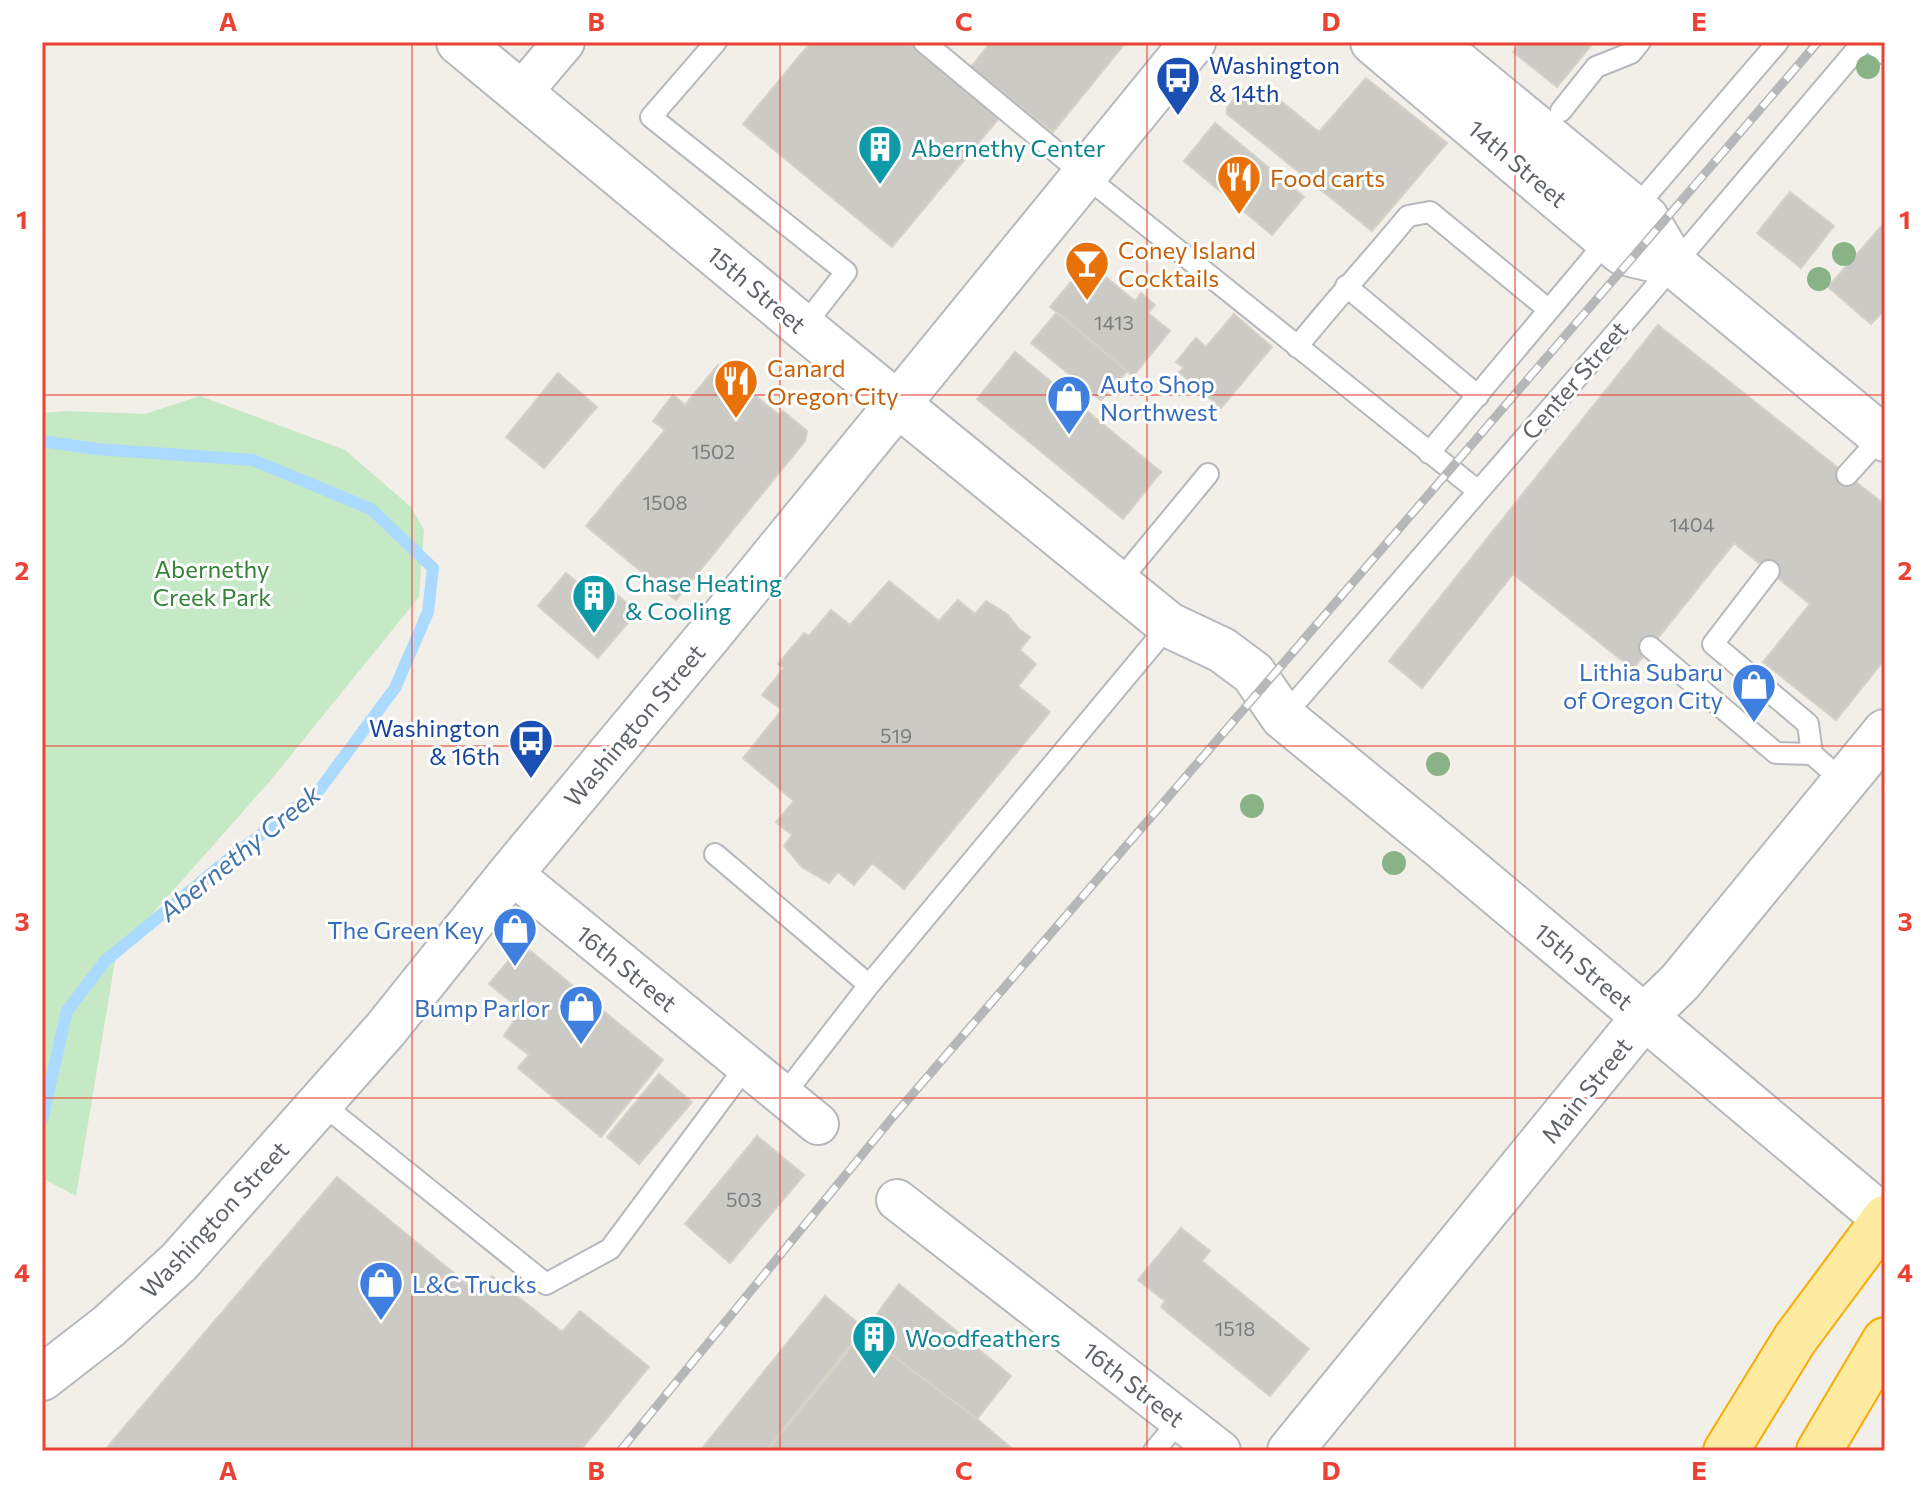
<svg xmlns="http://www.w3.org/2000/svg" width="1927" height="1493" font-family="Commissioner,sans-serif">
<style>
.green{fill:#c5e8c5}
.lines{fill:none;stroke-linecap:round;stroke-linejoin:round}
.stream{stroke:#aadaff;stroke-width:12}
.building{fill:#cccac5;stroke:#d6d1c6;stroke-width:2}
.service-casing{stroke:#b5b8bc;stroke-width:24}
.minor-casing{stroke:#b5b8bc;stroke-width:44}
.tertiary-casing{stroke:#b5b8bc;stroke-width:48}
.secondary-casing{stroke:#b6babf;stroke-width:48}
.trunk-casing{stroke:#f9ab00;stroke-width:48}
.service{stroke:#fff;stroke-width:20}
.minor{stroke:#fff;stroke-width:40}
.tertiary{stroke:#fff;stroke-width:44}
.secondary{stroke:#fff;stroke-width:44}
.trunk{stroke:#feeaa1;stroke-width:44}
.rail-casing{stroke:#b6b7b8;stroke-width:9}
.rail{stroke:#fff;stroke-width:6;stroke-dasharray:18;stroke-linecap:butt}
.tree{fill:#89b387}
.grid{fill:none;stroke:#ea4335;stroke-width:2;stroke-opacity:0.55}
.labels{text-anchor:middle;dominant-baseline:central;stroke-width:6;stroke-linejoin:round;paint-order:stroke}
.number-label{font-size:20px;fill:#7a7d7f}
.transit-label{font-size:24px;fill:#164399;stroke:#fff;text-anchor:start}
.culture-label{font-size:24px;fill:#0d838f;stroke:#fff;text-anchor:start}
.street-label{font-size:24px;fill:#5f6368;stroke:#fff}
.food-label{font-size:24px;fill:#c56008;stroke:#fff;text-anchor:start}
.shop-label{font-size:24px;fill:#366cbe;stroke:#fff;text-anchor:end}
.park-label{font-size:24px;fill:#348238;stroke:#fff}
.water-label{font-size:26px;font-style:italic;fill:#4174aa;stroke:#fff}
.neatline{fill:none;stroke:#ea4335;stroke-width:3}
.grid-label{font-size:26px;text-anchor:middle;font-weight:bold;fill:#ea4335}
</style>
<rect width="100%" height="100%" fill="#f1efe8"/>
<path class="green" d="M200 396 345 450 411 507 424 530 419 597 270 781 116 955 76 1196 42 1178V413L67 411 145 414Z"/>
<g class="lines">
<path class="stream" d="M42 441 96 449 253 460 371 509 433 568 428 612 395 688 320 789 229 859 105 961 67 1011 42 1120"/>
</g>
<path class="building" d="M811 42H908L1000 117 892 247 743 124Z
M991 42H1126L1053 132 971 67Z
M1521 42H1594L1557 87 1513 52Z
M1366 78 1447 143 1372 231 1227 114V108L1241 90 1265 88 1319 132Z
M1215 123 1304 197 1272 235 1184 161Z
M1790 192 1834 226 1801 268 1757 233Z
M1885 222V309L1871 324 1828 287Z
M1088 262 1135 301 1141 293 1155 305 1148 313 1170 331 1133 376 1050 307Z
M1057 312 1127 371 1101 400 1031 343Z
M1234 314 1272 347 1221 408 1179 372 1184 368 1176 362 1196 338 1206 347Z
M1658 325 1885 505V659L1836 720 1763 662 1810 604 1734 543 1633 669 1513 574 1422 688 1389 661Z
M1015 352 1161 472 1123 519 977 399Z
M718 365 779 415 783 411 807 431 805 441 676 600 586 526 665 430 653 421 673 395 685 405Z
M558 373 597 407 544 468 506 437Z
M566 573 594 596 605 584 637 612 598 658 538 606Z
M889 581 939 621 958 600 975 614 986 601 1007 614 1019 629 1030 637 1020 650 1036 664 1018 686 1050 712 904 889 872 863 854 885 838 872 829 883 802 867 784 846 792 835 776 822 794 801 743 758 782 710 762 695 784 668 778 664 804 633 809 636 831 610 850 625Z
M522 944 663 1060 601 1137 518 1068 529 1055 504 1036 521 1010 489 984Z
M659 1074 692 1102 639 1164 607 1137Z
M757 1136 804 1175 730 1263 685 1224Z
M337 1177 478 1293 492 1276 562 1332 580 1311 649 1367 580 1451H104Z
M1181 1228 1210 1251 1202 1261 1309 1349 1270 1396 1161 1307 1165 1301 1138 1280Z
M899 1284 1011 1376 977 1419 863 1333Z
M825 1296 864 1328 766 1451H700Z
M863 1333 977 1419 1015 1451H767Z"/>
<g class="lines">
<g class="service-casing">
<path id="service" d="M716 42 651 117 846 272 803 327
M924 42 1084 175 1478 491
M1870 42 1885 54
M1561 111 1596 67 1631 53 1640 42
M1632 212 1778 42
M1346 286 1478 396
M1297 347C1333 302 1372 260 1408 216L1430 212 1549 310
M1429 453 1611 236
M1847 475 1882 436
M1769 571 1713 644 1808 724 1812 754
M1118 583 1208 474
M1650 647 1776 753 1812 754 1844 782
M1283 717 1645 299 1863 42
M715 854 869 985
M783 1096 869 985 1169 625
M321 1103 546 1284 610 1249 747 1065
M1154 1451 1180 1420"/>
</g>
<g class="minor-casing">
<path id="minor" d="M520 94 564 42
M511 873 818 1124
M897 1200 1220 1451"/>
</g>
<g class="tertiary-casing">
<path id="tertiary" d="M459 42 803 327 1169 625 1222 650 1253 673 1283 717 1442 847 1884 1218
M1290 1451 1644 1017 1680 982 1885 732"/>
</g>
<g class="secondary-casing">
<path id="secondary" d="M1373 42 1622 252 1673 264
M1432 42 1646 218 1673 264 1885 439
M42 1378 109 1326 179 1262 385 1030 511 873 706 639 1193 42"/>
</g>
<g class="trunk-casing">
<path id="trunk" d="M1726 1451 1795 1339 1885 1218
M1819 1451 1885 1340"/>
</g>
<use href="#service" class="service"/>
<use href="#minor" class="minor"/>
<use href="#tertiary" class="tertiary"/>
<use href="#secondary" class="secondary"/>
<use href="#trunk" class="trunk"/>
<g class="rail-casing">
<path id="rail" d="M620 1451 892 1118 1818 42"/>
</g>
<use href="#rail" class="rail"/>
</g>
<g class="tree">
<circle cx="1868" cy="67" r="12"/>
<circle cx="1844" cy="254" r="12"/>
<circle cx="1819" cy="279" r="12"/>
<circle cx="1438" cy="764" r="12"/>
<circle cx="1252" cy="806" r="12"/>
<circle cx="1394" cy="863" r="12"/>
</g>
<path class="grid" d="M412 42V1451M780 42V1451M1147 42V1451M1515 42V1451M42 395H1885M42 746H1885M42 1098H1885"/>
<defs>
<g id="bus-pin" transform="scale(2.3)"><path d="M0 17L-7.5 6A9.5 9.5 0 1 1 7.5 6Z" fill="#1a4fb4" stroke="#fff"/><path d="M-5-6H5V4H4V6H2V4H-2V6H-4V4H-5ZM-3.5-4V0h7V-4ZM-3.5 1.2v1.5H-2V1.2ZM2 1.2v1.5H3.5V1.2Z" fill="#fff"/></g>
<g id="building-pin" transform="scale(2.3)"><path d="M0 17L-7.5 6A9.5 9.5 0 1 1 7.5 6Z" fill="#0f9aa8" stroke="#fff"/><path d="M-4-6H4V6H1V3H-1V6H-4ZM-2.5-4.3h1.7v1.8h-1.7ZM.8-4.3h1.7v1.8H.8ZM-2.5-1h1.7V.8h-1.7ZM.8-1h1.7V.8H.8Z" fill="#fff"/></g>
<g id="restaurant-pin" transform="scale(2.3)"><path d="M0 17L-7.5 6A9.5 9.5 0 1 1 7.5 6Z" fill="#e8710a" stroke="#fff"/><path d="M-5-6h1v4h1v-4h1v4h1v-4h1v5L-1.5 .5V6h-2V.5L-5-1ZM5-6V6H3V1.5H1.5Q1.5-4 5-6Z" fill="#fff"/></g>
<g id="bar-pin" transform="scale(2.3)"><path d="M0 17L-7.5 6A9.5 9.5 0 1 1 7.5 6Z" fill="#e8710a" stroke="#fff"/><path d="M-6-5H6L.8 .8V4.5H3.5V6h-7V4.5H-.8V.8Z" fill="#fff"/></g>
<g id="shop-pin" transform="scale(2.3)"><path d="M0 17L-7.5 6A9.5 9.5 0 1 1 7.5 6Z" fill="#3f7fe0" stroke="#fff"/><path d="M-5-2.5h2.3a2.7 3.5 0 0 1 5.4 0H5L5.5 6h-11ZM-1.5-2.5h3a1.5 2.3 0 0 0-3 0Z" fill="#fff"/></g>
</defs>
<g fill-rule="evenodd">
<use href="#bus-pin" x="1178" y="78"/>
<use href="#building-pin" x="880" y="147"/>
<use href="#restaurant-pin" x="1239" y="177"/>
<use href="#bar-pin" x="1087" y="263"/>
<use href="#restaurant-pin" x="736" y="381"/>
<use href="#shop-pin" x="1069" y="397"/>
<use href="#building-pin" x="594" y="596"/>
<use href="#shop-pin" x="1754" y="685"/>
<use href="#bus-pin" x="531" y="741"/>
<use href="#shop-pin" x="515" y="929"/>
<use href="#shop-pin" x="581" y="1007"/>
<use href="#shop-pin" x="381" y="1283"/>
<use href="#building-pin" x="874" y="1337"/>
</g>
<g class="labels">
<g class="number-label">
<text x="1114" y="322">1413</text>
<text x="713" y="451">1502</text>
<text x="665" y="502">1508</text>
<text x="1692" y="524">1404</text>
<text x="896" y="735">519</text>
<text x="744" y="1199">503</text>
<text x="1235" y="1328">1518</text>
</g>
<g class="transit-label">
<text x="1209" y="64">Washington<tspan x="1209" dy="28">&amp; 14th</tspan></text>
<text x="500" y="727" text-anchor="end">Washington<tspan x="500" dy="28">&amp; 16th</tspan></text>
</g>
<g class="culture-label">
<text x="911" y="147">Abernethy Center</text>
<text x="625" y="582">Chase Heating<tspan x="625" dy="28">&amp; Cooling</tspan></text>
<text x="905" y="1337">Woodfeathers</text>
</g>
<g class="street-label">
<text transform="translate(1518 163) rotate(40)">14th Street</text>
<text transform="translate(757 289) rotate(40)">15th Street</text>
<text transform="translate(1574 380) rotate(-49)">Center Street</text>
<text transform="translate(634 725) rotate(-50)">Washington Street</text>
<text transform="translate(1584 966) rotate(40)">15th Street</text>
<text transform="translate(627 968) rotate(39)">16th Street</text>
<text transform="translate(1586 1090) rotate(-51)">Main Street</text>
<text transform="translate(214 1219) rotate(-47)">Washington Street</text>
<text transform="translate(1134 1384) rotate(38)">16th Street</text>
</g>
<g class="food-label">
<text x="1270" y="177">Food carts</text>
<text x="1118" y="249">Coney Island<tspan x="1118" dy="28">Cocktails</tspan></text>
<text x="767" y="367">Canard<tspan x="767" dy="28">Oregon City</tspan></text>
</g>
<g class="shop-label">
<text x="1100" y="383" text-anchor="start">Auto Shop<tspan x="1100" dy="28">Northwest</tspan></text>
<text x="1723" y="671">Lithia Subaru<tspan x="1723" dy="28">of Oregon City</tspan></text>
<text x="484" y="929">The Green Key</text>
<text x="550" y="1007">Bump Parlor</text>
<text x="412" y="1283" text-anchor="start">L&amp;C Trucks</text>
</g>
<g class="park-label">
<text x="212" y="568">Abernethy<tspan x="212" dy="28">Creek Park</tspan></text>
</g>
<g class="water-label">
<text transform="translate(239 852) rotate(-39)">Abernethy Creek</text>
</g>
</g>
<rect width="1927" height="1493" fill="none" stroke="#ffffff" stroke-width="88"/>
<rect x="44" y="44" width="1839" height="1405" class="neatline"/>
<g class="grid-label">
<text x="228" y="31">A</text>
<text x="596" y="31">B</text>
<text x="964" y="31">C</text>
<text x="1331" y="31">D</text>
<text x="1699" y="31">E</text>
<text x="22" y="229">1</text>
<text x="1905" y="229">1</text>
<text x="22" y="580">2</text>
<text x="1905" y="580">2</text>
<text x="22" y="931">3</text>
<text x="1905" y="931">3</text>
<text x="22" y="1282">4</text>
<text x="1905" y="1282">4</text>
<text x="228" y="1480">A</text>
<text x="596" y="1480">B</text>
<text x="964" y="1480">C</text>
<text x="1331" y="1480">D</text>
<text x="1699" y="1480">E</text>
</g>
</svg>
